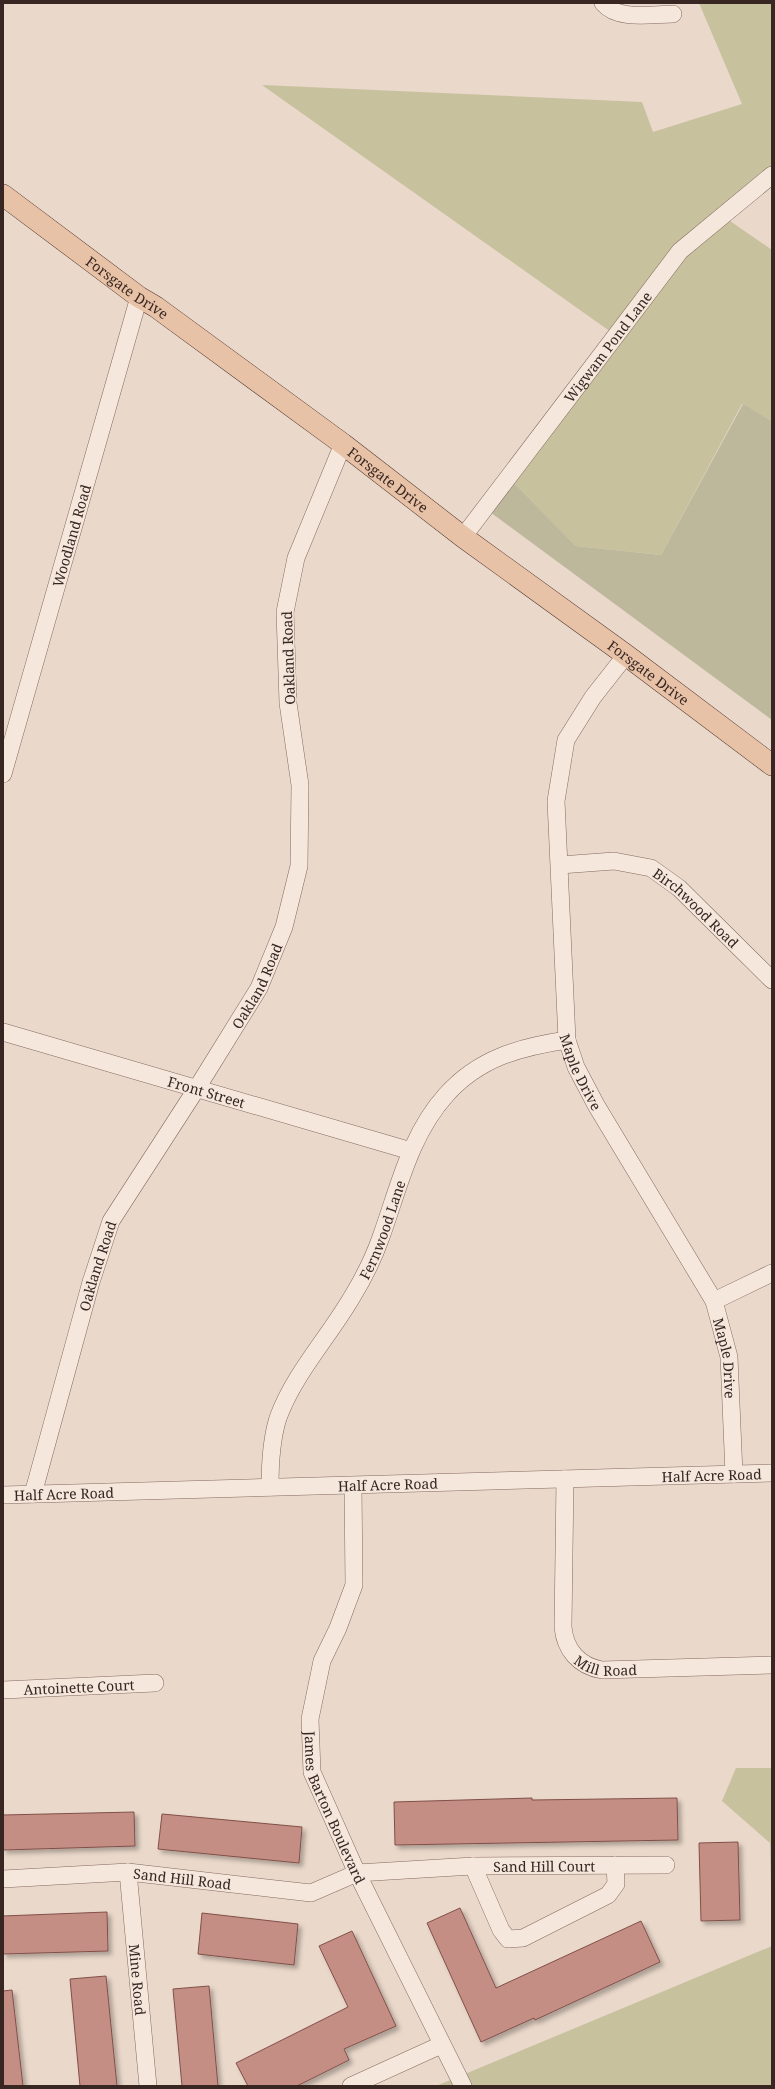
<svg xmlns="http://www.w3.org/2000/svg" width="775" height="2089" font-family="'Noto Serif',serif">
<style>
.green{fill:#c7c19e}
.cemetery{fill:#bdb89c}
.building{fill:#c48e84;stroke:#815048;filter:url(#shadow)}
.lines{fill:none;stroke-linecap:round;stroke-linejoin:round}
.minor-casing{stroke:#846a60;stroke-width:18}
.major-casing{stroke:#533a33;stroke-width:22}
.minor{stroke:#f5e7dc;stroke-width:17}
.major{stroke:#e8c2a6;stroke-width:21}
.labels{text-anchor:middle;dominant-baseline:central;stroke-width:3;stroke-linejoin:round;paint-order:stroke}
.street-label{font-size:14px;fill:#372622;stroke:#f2e4d8}
</style>
<defs>
<filter id="shadow"><feDropShadow dx="3.5" dy="3.5" stdDeviation="2" flood-color="#0004"/></filter>
</defs>
<rect width="100%" height="100%" fill="#ead8ca"/>
<path class="green" d="M699 3H772V172L717 212 772 250V421L742 404 661 555 576 546 506 475 611 332 262 85 642 102 653 132 742 104Z
M736 1768H772V1936L770 1843 722 1801Z
M772 1946V2086H436Z"/>
<path class="cemetery" d="M743 404 772 421V720L482 506 506 475 576 546 661 555Z"/>
<path class="building" d="M532 1798V1800L677 1798 678 1840 395 1845 394 1802Z
M134 1812 135 1846 3 1850V1815Z
M162 1814 302 1827 299 1863 158 1849Z
M738 1842 740 1920 701 1921 699 1843Z
M460 1908 496 1988 641 1921 660 1962 535 2020 534 2018 481 2042 427 1923Z
M107 1912 108 1951 3 1954V1916Z
M202 1913 298 1924 294 1965 198 1954Z
M352 1931 396 2026 344 2049 349 2060 297 2086H248L236 2063 348 2007 319 1946Z
M106 1976 117 2086H80L70 1979Z
M209 1986 218 2086H182L173 1989Z
M12 1990 23 2086H3V1991Z"/>
<g class="lines">
<g class="minor-casing">
<g id="minor">
<path d="M603 3C618 21 652 14 673 14"/>
<path id="s1" d="M463 537 680 251 772 175"/>
<path id="s2" d="M626 655 593 697 566 740 556 801 567 1040 576 1067 596 1105 714 1301 729 1357 734 1474"/>
<path id="s3" d="M3 774 139 297"/>
<path id="s4" d="M560 865 614 861 651 868 679 888 772 980"/>
<path id="s5" d="M3 1032 411 1151"/>
<path d="M714 1301 772 1273"/>
<path id="s6" d="M565 1479 563 1627C565 1650 579 1666 602 1670L772 1665"/>
<path id="s7" d="M353 1486 354 1585 338 1628 322 1661 310 1719 312 1772 357 1873 463 2086"/>
<path id="s8" d="M270 1487C270 1464 271 1440 278 1418 294 1374 328 1338 352 1297 363 1279 374 1257 381 1237 399 1187 410 1135 446 1095 479 1058 520 1047 567 1040"/>
<path id="s9" d="M33 1494 91 1282 111 1221 197 1088 259 988 284 927 299 866 300 785 288 703 285 612 296 558 343 444"/>
<path id="s10" d="M3 1495 772 1473"/>
<path id="s11" d="M3 1690 155 1683"/>
<path d="M473 1866 501 1930 508 1939 523 1938 608 1895 616 1884 615 1865"/>
<path id="s12" d="M128 1872 148 2086"/>
<path id="s13" d="M3 1879 128 1872 311 1893 357 1873 473 1866 666 1865"/>
<path d="M351 2086 441 2045"/>
</g>
</g>
<g class="major-casing">
<g id="major">
<path id="s14" d="M3 195 139 297 156 307 343 444 463 537 626 655 772 765"/>
</g>
</g>
<use href="#minor" class="minor"/>
<use href="#major" class="major"/>
</g>
<g class="labels">
<g class="street-label">
<text stroke="none"><textPath href="#s14" startOffset="155">Forsgate Drive</textPath></text>
<text stroke="none"><textPath href="#s1" startOffset="239">Wigwam Pond Lane</textPath></text>
<text stroke="none"><textPath href="#s14" startOffset="479">Forsgate Drive</textPath></text>
<text stroke="none"><textPath href="#s3" startOffset="248">Woodland Road</textPath></text>
<text transform="translate(288 658) rotate(-92)">Oakland Road</text>
<text stroke="none"><textPath href="#s14" startOffset="803">Forsgate Drive</textPath></text>
<text stroke="none"><textPath href="#s4" startOffset="152">Birchwood Road</textPath></text>
<text stroke="none"><textPath href="#s9" startOffset="561">Oakland Road</textPath></text>
<text stroke="none"><textPath href="#s2" startOffset="440">Maple Drive</textPath></text>
<text stroke="none"><textPath href="#s5" startOffset="212">Front Street</textPath></text>
<text stroke="none"><textPath href="#s8" startOffset="286">Fernwood Lane</textPath></text>
<text stroke="none"><textPath href="#s9" startOffset="237">Oakland Road</textPath></text>
<text stroke="none"><textPath href="#s2" startOffset="764">Maple Drive</textPath></text>
<text stroke="none"><textPath href="#s10" startOffset="709">Half Acre Road</textPath></text>
<text stroke="none"><textPath href="#s10" startOffset="385">Half Acre Road</textPath></text>
<text stroke="none"><textPath href="#s10" startOffset="61">Half Acre Road</textPath></text>
<text stroke="none"><textPath href="#s6" startOffset="214">Mill Road</textPath></text>
<text stroke="none"><textPath href="#s11" startOffset="76">Antoinette Court</textPath></text>
<text stroke="none"><textPath href="#s7" startOffset="334">James Barton Boulevard</textPath></text>
<text stroke="none"><textPath href="#s13" startOffset="547">Sand Hill Court</textPath></text>
<text stroke="none"><textPath href="#s13" startOffset="180">Sand Hill Road</textPath></text>
<text stroke="none"><textPath href="#s12" startOffset="108">Mine Road</textPath></text>
</g>
</g>
<rect width="775" height="2089" fill="none" stroke="#372622" stroke-width="8"/>
</svg>
